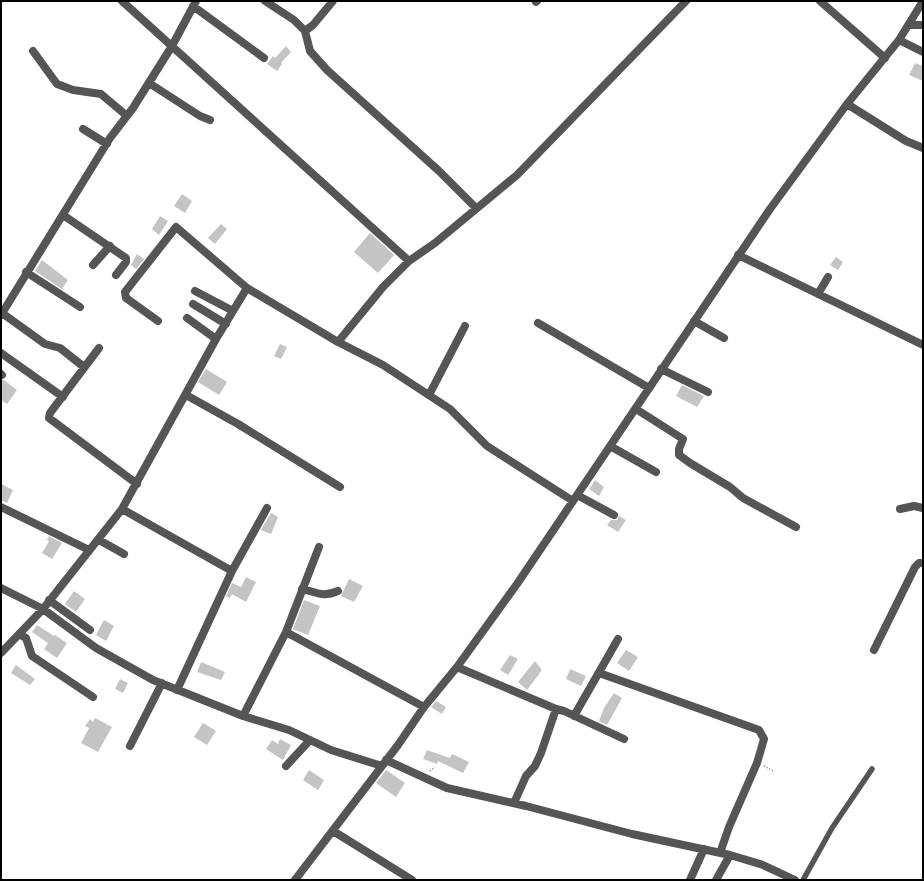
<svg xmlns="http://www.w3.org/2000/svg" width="924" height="881" font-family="Jost,sans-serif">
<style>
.building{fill:#c4c4c4}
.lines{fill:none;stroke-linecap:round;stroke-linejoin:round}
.path{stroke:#777;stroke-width:1.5;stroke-dasharray:1 2;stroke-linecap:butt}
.lane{stroke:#555;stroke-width:5.5}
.street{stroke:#555;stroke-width:8}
</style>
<rect width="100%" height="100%" fill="#fff"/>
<path class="building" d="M286 46 291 52 281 63 282 64 277 71 267 64 273 56 275 58Z
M915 63 923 66V81L909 75Z
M182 194 192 201 185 213 174 206Z
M160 216 168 221 159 235 152 229Z
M221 224 227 229 215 244 208 238Z
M370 233 394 255 378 273 354 252Z
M137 254 144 259 136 269 131 265Z
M836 257 843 262 838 270 830 265Z
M42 260 68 280 62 289 35 271Z
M280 344 287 347 281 359 274 356Z
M206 369 227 382 219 395 198 382Z
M1 380H4L17 390 7 404 1 400Z
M682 385 704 396 697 407 676 396Z
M595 480 604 487 599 496 589 489Z
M1 484 13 490 7 503 1 500Z
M271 513 278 517 271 534 261 530Z
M619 516 626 520 618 532 607 525 611 520H617Z
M49 536 62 543 52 559 42 553 49 541 47 540Z
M246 577 256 582 246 602 232 594 230 598 226 596 232 583 241 587Z
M349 579 363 586 354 602 341 596Z
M74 591 85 599 76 612 65 604Z
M304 600 320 606 308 635 293 629Z
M104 620 114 626 106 641 96 635Z
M37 625 54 636 55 635 67 643 57 658 44 649 48 643 32 632Z
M626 650 638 657 629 671 617 663Z
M510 655 518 659 508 675 500 670Z
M535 661 542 670 527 690 518 682Z
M201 662 225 672 221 680 197 672Z
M16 665 35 679 30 685 11 673Z
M570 669 586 676 581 686 566 679Z
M120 679 128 683 123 693 115 689Z
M614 693 622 698 607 725 599 721 604 708Z
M436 701 446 707 442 714 431 707Z
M95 718 112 727 98 752 81 743 89 728 85 726 90 719 93 722Z
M203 723 216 731 207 745 194 737Z
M280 739 291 745 283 760 266 749 272 740 278 744Z
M427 750 450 758 452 754 469 762 463 773 438 761 437 764 423 759Z
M309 770 324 780 318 790 303 780Z
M386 770 405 783 396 797 376 783Z"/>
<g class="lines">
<path class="path" d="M764 766 773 771
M430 771 435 767"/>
<path class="lane" d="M803 880 832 828 872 769"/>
<path class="street" d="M122 1 409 261
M265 1 294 20 305 31 310 51 327 70 439 171 476 208
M820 1 885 58
M536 2 537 1
M193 6 264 58
M909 25H923
M305 31 313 25 333 1
M899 40 923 52
M33 51 57 84 73 90 101 94 127 116
M149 83 200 116 210 120
M847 104 906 141 923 148
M83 129 107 144
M63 215 126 258V262L116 275
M738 255 923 345
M93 265 110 246
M26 272 80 307
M195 291 233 311
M818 294 828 277
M193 304 226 324
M2 313 45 344 60 348 84 367
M1 315 110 138 133 108 172 46 196 1
M187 318 216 339
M158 321 126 298 125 292 176 227 247 288 338 342 383 365 450 409 487 446 573 501
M694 321 724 338
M538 323 649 388
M338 342 383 287 409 261 435 243 517 175 686 1
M99 348 50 413 49 418 137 484
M1 353 63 397
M661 369 708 392
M1 374 2 375
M186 395 238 424 340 487
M429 395 465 326
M636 409 683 439 679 449V455L690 463 730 487 743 498 796 527
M610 446 656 472
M577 495 614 515
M1 507 89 550
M122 509 232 571
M900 509 914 506 923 508
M99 540 124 554
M1 588 43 609 96 648 153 680 243 716 289 730 331 750 382 766
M302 589C317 592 322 598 338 591
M49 600 90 630
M286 632 424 707
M19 634 26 638 32 656 93 697
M874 650 915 567 919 563H923
M1 653 43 609 122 509 216 339 247 288
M457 667 556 709 564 711 624 739
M599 673 759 730 764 739 757 763 729 827 720 853
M177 690 232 571 267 508
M243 716 286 632 319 547
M574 716 618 639
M130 746 162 683
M386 760 447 788 526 806 632 834 730 855 763 865 795 880
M286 766 310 740
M514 803 526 776 535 766 541 753 556 709
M333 831 412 880
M295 880 398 745 424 707 457 667 517 584 770 209 847 104 899 40 923 1
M690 880 704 849
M716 880 730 855"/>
</g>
<rect width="924" height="881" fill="none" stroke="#000000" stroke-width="4"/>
</svg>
